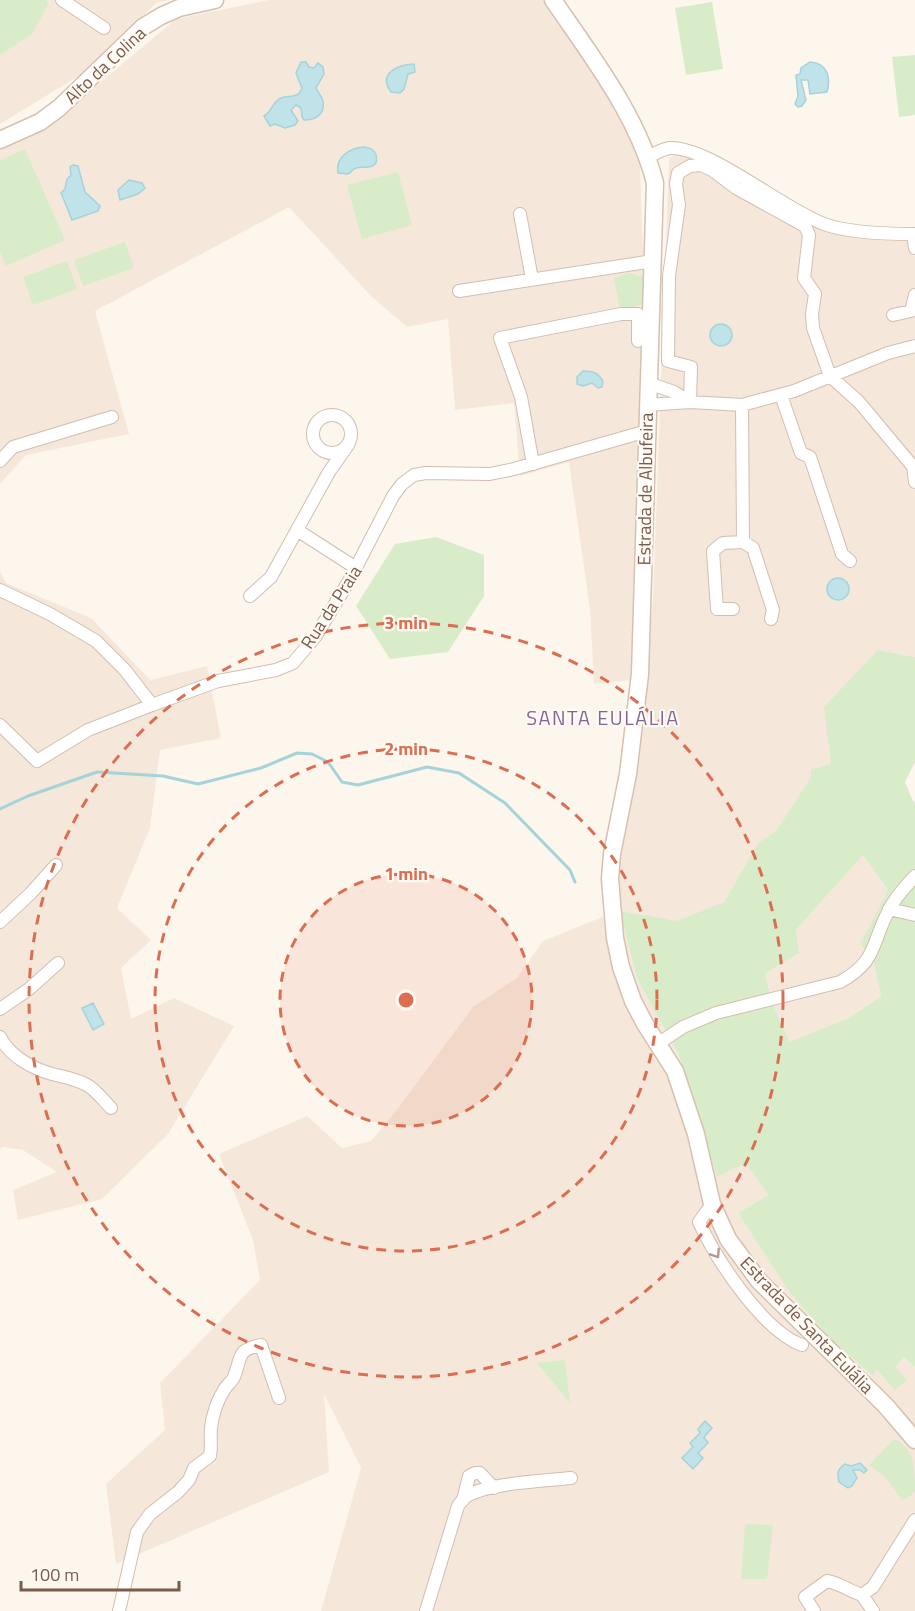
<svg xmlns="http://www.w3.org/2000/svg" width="915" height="1611" font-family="'Titillium Web',sans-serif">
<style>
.residential{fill:#f5e8da}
.green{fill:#d8ecc9;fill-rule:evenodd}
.water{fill:#bfe3e8;stroke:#a5d3da;stroke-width:1.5}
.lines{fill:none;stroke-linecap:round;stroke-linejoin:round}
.stream{stroke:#a5d3da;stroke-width:3}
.street-casing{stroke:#d1beb0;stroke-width:14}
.secondary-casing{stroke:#d6c0b0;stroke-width:19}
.street{stroke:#fff;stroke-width:12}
.secondary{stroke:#fff;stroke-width:16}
.oneway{stroke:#af9d94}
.ring{fill:none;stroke:#dc6d51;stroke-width:3;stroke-dasharray:10 8}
.labels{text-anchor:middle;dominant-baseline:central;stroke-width:4.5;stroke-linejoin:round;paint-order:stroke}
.street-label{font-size:18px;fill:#7a5c4d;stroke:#fffaf3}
.neighbourhood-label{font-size:20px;letter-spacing:1.5px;fill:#846695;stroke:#fffaf3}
.centre{fill:#dc6d51;stroke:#fffaf3;stroke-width:3}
.ring-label{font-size:18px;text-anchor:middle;font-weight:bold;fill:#dc6d51;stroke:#fffaf3;stroke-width:4.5;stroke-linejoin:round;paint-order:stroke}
</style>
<rect width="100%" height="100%" fill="#fdf6ec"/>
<path class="residential" d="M0 0H170L156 3 92 68 0 124Z
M269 0H547L639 138 646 340 632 680 594 684 590 609 569 462 520 476 514 403 455 410 448 319 407 327 370 295 289 207 95 311 129 434 26 455 0 484V150L48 126 176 19Z
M692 146 826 221 882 228 915 230V657L878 650 831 764 811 769 812 777 776 831 758 843 724 902 677 922 620 911 637 979 678 1053 717 1177 746 1163 768 1195 738 1213 790 1293 831 1339 871 1376 877 1370 907 1380 894 1367 904 1357 915 1367V1611H321L361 1468 324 1394 329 1472 116 1564 106 1484 165 1430 160 1383 260 1280 253 1240 219 1154 307 1116 342 1148 371 1141 399 1107 473 1007 517 978 543 941 620 910 616 868 642 721 653 600 669 158Z
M0 571 6 583 91 618 150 680 207 666 221 738 160 750 150 828 117 908 151 940 121 968 131 1019 174 998 234 1026 168 1134 102 1199 18 1220 13 1190 57 1172 23 1150 2 1147 0 1150Z
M863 855 888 890 860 944 873 959 881 996 849 1018 790 1043 773 1005 765 974 799 953 796 930Z"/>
<path class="green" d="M0 0H47L48 5 32 34 0 55Z
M712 2 723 69 686 75 675 8Z
M915 55V115L899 117 892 57Z
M25 149 65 240 6 266 0 252V160Z
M398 172 412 225 362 239 347 185Z
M125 242 134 268 83 286 74 260Z
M67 261 77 289 33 305 23 277Z
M628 273 644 277 643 304 620 310 614 278Z
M436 537 484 555V596L448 652 390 659 356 606 395 544Z
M878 650 915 657V762L905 782 913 801 915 802V1367L904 1357 895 1367 907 1380 895 1390 877 1370 872 1376 831 1339 790 1293 738 1213 768 1195 746 1163 717 1177 678 1053 637 979 620 911 677 921 724 902 758 843 776 831 811 777V769L831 764 824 707ZM863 855 888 890 860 944 873 959 881 996 849 1018 790 1042 773 1005 765 974 799 953 796 930Z
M565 1360 570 1403 537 1363Z
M894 1439C915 1448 915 1469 915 1492L906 1499 902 1500 886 1478 869 1465Z
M745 1524 773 1525 767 1579H741Z"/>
<path class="water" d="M301 62H306L309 67 314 68 318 63 323 67 324 74 316 88C318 93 323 97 323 102 325 115 315 120 304 120L302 117 301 108 296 105 291 110 298 121 295 125 285 128 275 124 270 126 264 116C272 112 272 102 281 98 291 95 298 99 302 88L296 73Z
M810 62C828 63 831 78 827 92L810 94 808 80H801L806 100 802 106 798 107 795 104 798 96 796 75 800 74 801 68Z
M414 64 415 72 408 74 404 89 400 93 391 92C377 73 398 65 414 64Z
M364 147C370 148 374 149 376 155 380 171 363 166 356 168 353 169 351 172 348 174L338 173C335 157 350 148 364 147Z
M73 165 78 166 85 192 100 206 98 211 72 220 61 193 65 189 67 179 71 175 70 167Z
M129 180 142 183 145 188 138 194 120 200 118 190Z
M710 335a11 11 0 1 1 22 0a11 11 0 1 1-22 0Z
M583 371C593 371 598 373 603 381L602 387 598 388 592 383 583 386 577 384V377Z
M827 589a11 11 0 1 1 22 0a11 11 0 1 1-22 0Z
M93 1003 104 1024 93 1030 82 1008Z
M705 1421 712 1428 704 1437 708 1443 698 1453 703 1458 693 1469 682 1458 693 1447 690 1443 700 1433 698 1429Z
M860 1463 867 1470 864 1473 860 1470H853L857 1478 852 1486 848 1488 839 1482C837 1474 837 1469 845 1464L851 1466Z"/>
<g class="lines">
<path class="stream" d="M0 809 28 796 97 772 163 776 198 784 261 768 297 753 312 754 328 762 342 782 358 785 427 767 459 773 505 803 570 870 575 882"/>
<g class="street-casing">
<path id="street" d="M62 0 104 28
M648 157C654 154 663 149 669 148 707 145 783 209 824 224 848 233 889 234 915 234
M520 214 532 279
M913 234 915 248
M459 291 653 261
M893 315 911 311 915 295
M648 383 674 392 690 402
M781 395 801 453 810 457 842 554 850 561
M690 402 691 367 668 361 669 276 679 205 676 184 678 173 690 166 701 165 712 170 736 188 805 226 809 235 804 278 815 294 812 314 813 328 830 376 859 402 915 469
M647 405 690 402 742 405 794 391 888 353 915 346
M742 405 743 542 753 548 773 610 771 619
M313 434a19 19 0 1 1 38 0a19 19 0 1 1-38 0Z
M0 461 13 447 112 417
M533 464 521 397 500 338 621 314H638V341
M913 466 915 482
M297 530 356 568
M0 590 50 614 96 641 125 670 152 705
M250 596 271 577 329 472 348 445
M733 609H717L713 551 723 543 743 542
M0 725 37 761 88 730 152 705 218 681 276 670 293 663 315 637 349 581 393 496 402 484 414 475 426 473 490 474 514 469 647 431
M889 909 915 915
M0 922 31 893 56 865
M0 1009 29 989 58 963
M0 1037C10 1056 31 1068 52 1074 64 1077 76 1079 87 1085 96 1090 104 1101 111 1108
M659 1043 683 1027 716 1013 840 982C878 961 871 943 889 910 895 897 906 886 915 876
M712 1204 699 1222C716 1259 763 1331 802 1345
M463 1500 469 1476 475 1473H480L494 1488
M862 1595 873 1611
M119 1611 137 1532 150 1514 178 1492 189 1480 194 1468 210 1456C212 1446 210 1437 211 1428 212 1417 217 1401 223 1392 225 1386 232 1382 234 1377 242 1357 236 1350 261 1345L279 1398
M426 1611 458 1506C461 1502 463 1498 467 1496 488 1483 545 1481 571 1478
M814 1611 805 1597 827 1581C840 1583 849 1591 862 1595L873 1587 915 1520"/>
</g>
<g class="secondary-casing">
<path id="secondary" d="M553 0C592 57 638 116 655 183L640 674 628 774 612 854 610 879 615 938 621 967 633 1001 645 1024 675 1071 696 1134 712 1204 728 1239 759 1281 886 1406 915 1440
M0 140 40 122 59 108 143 27 161 16 179 8 215 0"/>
</g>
<use href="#street" class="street"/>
<use href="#secondary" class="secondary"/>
</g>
<defs><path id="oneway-chevron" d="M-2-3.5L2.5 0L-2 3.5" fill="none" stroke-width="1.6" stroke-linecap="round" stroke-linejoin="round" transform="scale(1.5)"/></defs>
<use class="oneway" href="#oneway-chevron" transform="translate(716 1254) rotate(57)"/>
<circle cx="406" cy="1000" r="126" fill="#dc6d51" fill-opacity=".12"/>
<g class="ring">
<circle cx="406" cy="1000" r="126"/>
<circle cx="406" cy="1000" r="251"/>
<circle cx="406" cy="1000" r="377"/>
</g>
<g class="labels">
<g class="street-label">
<text transform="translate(105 65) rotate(-43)">Alto da Colina</text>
<text transform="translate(645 489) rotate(-89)">Estrada de Albufeira</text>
<text transform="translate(331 607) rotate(-57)">Rua da Praia</text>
<text transform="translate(807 1325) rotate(46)">Estrada de Santa Eulália</text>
</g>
<g class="neighbourhood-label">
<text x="603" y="717">SANTA EULÁLIA</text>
</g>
</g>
<circle cx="406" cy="1000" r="9" class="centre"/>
<g class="ring-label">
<text x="406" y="629">3 min</text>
<text x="406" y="755">2 min</text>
<text x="406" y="880">1 min</text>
</g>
<path d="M21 1581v9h158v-9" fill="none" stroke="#7a5c4d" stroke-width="3"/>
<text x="30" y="1581" font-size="18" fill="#7a5c4d" stroke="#fffaf3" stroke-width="4.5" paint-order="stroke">100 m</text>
</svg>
